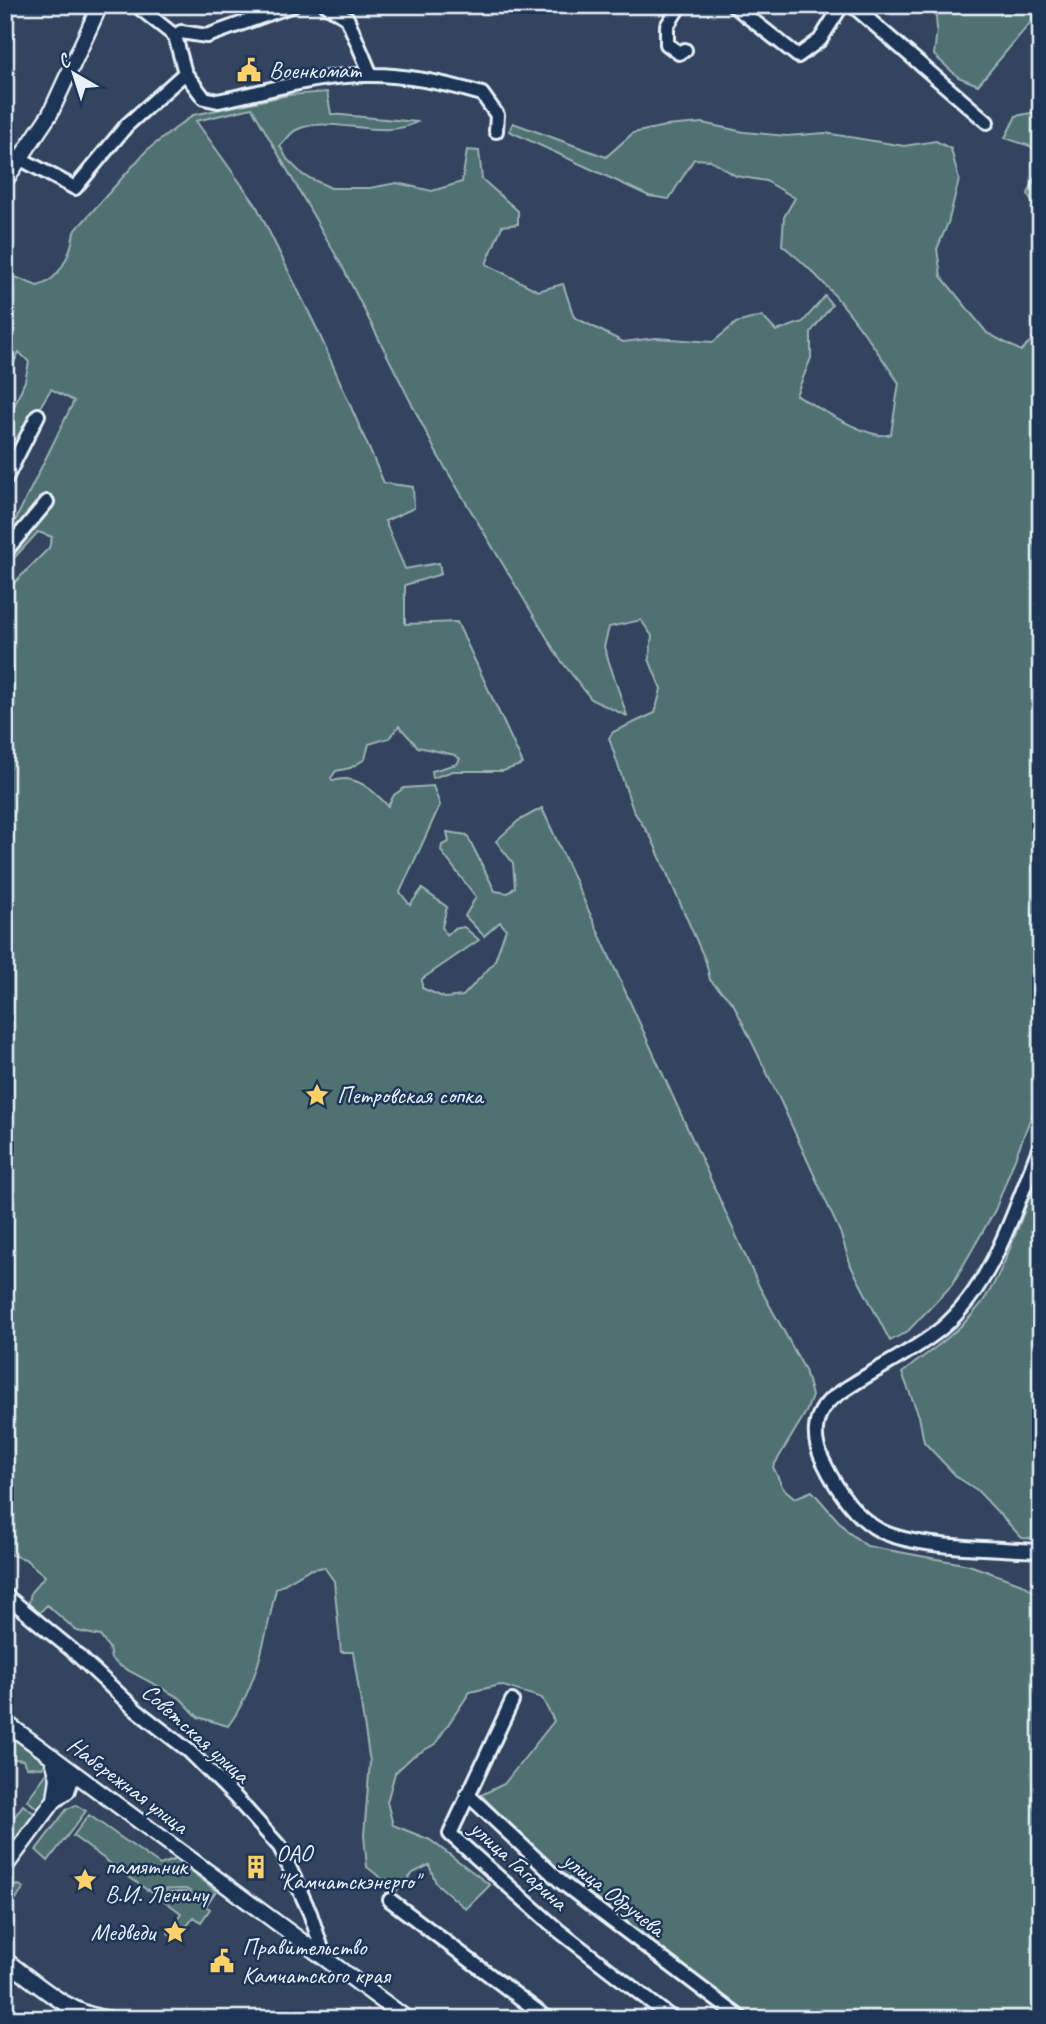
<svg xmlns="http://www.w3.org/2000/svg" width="1046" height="2024" font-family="Caveat,sans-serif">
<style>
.green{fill:#4f7171;stroke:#9cb1b4;stroke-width:2}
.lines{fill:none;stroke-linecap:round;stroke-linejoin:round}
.minor-casing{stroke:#e8f1f8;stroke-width:18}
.major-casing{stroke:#e8f1f8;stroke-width:19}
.minor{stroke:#1d3557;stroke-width:12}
.major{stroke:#1d3557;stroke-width:14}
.labels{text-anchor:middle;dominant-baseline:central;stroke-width:5;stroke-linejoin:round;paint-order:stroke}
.poi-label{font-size:24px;fill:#e8f1f8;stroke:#1d3557;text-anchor:start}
.street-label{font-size:24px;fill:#e8f1f8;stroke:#1d3557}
</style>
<rect width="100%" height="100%" fill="#33445e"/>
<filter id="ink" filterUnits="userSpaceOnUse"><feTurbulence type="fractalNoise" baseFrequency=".0143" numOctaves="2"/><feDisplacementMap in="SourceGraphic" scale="14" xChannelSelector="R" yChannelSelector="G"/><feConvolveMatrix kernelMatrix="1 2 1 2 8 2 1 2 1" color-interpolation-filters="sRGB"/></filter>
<g filter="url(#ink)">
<path class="green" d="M935 5H1041V10L978 85 958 77 934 55 937 29Z
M327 92 331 114 417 122C382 142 328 113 296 130 290 133 285 142 280 146L287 159 303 175 331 188H370L397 183 432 191 462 182 467 150 479 151 482 179 518 211V224L502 226 486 264 538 291 563 284 574 317 623 342 656 338 713 342 736 323 762 316 776 331 803 322 825 296 832 305 811 332V358L796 395C814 405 873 443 891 434L899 383C862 329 835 287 782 245L784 217 795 198 766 181 736 176 710 160 694 159 669 199 649 196 509 131 513 123 606 157 633 133 665 126 702 123 744 132 787 136 825 133 904 146 936 141 951 149 959 180 948 223 937 249 941 276 987 333 1021 351 1041 330V1091L995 1210 952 1285 908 1331 890 1341 851 1266 840 1232 781 1102 733 1003 710 980 706 962 652 839 633 810 609 738 613 732 655 713 661 689 649 659 652 636 641 620 609 627 604 647 627 716 592 700 559 658 437 454 342 266 252 108 196 121 256 205 318 331 384 483 413 487 414 508 385 521 405 569 439 563 441 574 405 585V624L457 622 523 764 503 771H453L433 778 432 771 457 764 460 759 455 755 418 747 399 726 389 738 369 744 365 759 350 768 336 771 331 778 333 781C355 773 374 791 388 806L394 795 404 788 433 786 440 805 400 892 410 905 422 889 447 907 442 927 446 935 454 929 464 927 479 940 422 979V988L445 998 463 996 494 963 506 929 500 922 484 936 465 916 476 897 441 851 442 845 449 842 447 832 467 835 495 891 508 893 515 887 513 863 496 841 518 821 542 808 759 1286 805 1370 812 1396 806 1412 773 1467 783 1488 795 1498 812 1491 848 1532 867 1546 969 1565 1022 1584 1041 1596V2019H752L559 1873 481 1795 504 1784 554 1721 542 1698 500 1685 470 1692 435 1744 412 1757 395 1773 387 1802 393 1825 430 1840 490 1885 466 1909 436 1883 429 1865 413 1873 397 1891 367 1867 364 1835 370 1762 353 1652H341L334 1581 324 1567 308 1570 276 1589C265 1636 258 1686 228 1726L198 1717 180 1698 120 1666 111 1659 109 1648 100 1636 77 1631 47 1605 37 1615 28 1608 31 1592 45 1576 25 1559 5 1553V592L49 548 52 537 38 532 14 558H5V541L74 401 51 389 5 464V427L25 381 29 362 19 352 5 381V339L9 331 5 329V277L8 274 37 286C60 281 71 253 74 232L147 150 193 115 289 95Z
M1041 111V154L1030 146 1005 138 1016 116Z
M1041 162V220L1028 194Z
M1041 1167V1539L1022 1538 977 1490 957 1477 924 1442 919 1416 902 1373C927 1353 955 1335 976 1310 1004 1279 1024 1207 1041 1167Z
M5 1731 47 1761 42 1768 26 1767 23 1760 5 1758Z
M47 1773 53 1777 54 1787 38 1809 27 1800Z
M23 1805 35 1814 13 1843 10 1823Z
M76 1805 86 1811 48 1861 36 1850 67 1809Z
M89 1815 160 1865 176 1859 216 1891 207 1904 186 1889 147 1890 73 1836Z
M19 1885 24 1888 12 1904 5 1906V1894L10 1887Z
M152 1892H186L210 1909 201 1922 194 1917 176 1939 168 1933 181 1913Z"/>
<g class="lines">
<g class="minor-casing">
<path id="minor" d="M136 5 175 36 185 73 204 98 218 101C268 91 321 74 372 75 408 75 448 84 482 94L497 115 496 131
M326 5 347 18 371 75
M680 5 667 26V44L679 53 685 50
M733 5 798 56 820 40 842 5
M852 5 987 122
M175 36 181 32 207 36 293 5
M21 159 75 188 127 125 185 73
M5 480 38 415
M5 552 47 502
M1041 1144C1016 1205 994 1284 942 1328 907 1357 864 1373 829 1401 812 1418 813 1441 823 1461 835 1486 855 1518 881 1531 917 1549 999 1548 1041 1551
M5 1595 73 1651 136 1710 189 1751 235 1797 280 1847 310 1913 325 1958
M512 1701 450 1834 558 1930 673 2019
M467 1794 561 1882 742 2019
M390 1900 548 2019"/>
</g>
<g class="major-casing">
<path id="major" d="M5 181 50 114 100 5
M5 1722 407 2019
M52 1756 58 1778 55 1799
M5 1867 54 1801 67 1791 71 1779 65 1767
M5 1960C38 1984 69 2015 110 2019"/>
</g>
<use href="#minor" class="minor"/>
<use href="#major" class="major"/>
</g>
</g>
<defs>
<g id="civic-bare" transform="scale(1.89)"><path d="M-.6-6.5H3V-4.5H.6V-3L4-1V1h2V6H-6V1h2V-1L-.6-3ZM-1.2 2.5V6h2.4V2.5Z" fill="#ffd166" stroke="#1d3557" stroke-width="2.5" paint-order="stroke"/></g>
<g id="sight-bare" transform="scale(1.89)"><path d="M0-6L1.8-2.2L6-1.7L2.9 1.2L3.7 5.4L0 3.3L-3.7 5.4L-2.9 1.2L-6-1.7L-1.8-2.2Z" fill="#ffd166" stroke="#1d3557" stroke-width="2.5" paint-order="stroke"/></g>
<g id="building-bare" transform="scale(1.89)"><path d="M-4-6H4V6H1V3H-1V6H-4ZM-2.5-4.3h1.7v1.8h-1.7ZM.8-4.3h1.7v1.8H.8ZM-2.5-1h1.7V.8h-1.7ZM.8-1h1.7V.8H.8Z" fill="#ffd166" stroke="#1d3557" stroke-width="2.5" paint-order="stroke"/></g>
</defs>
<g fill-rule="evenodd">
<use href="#civic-bare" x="249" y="70"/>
<use href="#sight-bare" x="317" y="1095"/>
<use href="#building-bare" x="256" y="1867"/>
<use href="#sight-bare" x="85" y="1880"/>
<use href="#sight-bare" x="175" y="1932"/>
<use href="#civic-bare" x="222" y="1961"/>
</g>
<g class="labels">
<g class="poi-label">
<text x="269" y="70">Военкомат</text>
<text x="337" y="1095">Петровская сопка</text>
<text x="276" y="1853">ОАО<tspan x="276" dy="28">"Камчатскэнерго"</tspan></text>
<text x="105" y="1866">памятник<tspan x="105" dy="28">В.И. Ленину</tspan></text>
<text x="155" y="1932" text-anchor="end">Медведи</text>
<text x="242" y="1947">Правительство<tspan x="242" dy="28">Камчатского края</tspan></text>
</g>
<g class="street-label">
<text transform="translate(196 1733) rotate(42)">Советская улица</text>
<text transform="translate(128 1785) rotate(37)">Набережная улица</text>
<text transform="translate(519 1865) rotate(42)">улица Гагарина</text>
<text transform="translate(614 1894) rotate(38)">улица Обручева</text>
</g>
</g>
<rect width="1046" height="2024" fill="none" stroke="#1d3557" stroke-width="28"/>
<rect x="14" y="14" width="1018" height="1996" fill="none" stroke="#e8f1f8" stroke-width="2.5" filter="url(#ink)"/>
<g transform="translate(74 74) rotate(321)" stroke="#1d3557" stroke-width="5" paint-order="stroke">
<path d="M0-5L12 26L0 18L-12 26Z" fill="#e8f1f8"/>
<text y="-10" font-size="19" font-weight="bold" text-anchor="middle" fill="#e8f1f8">С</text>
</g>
</svg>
